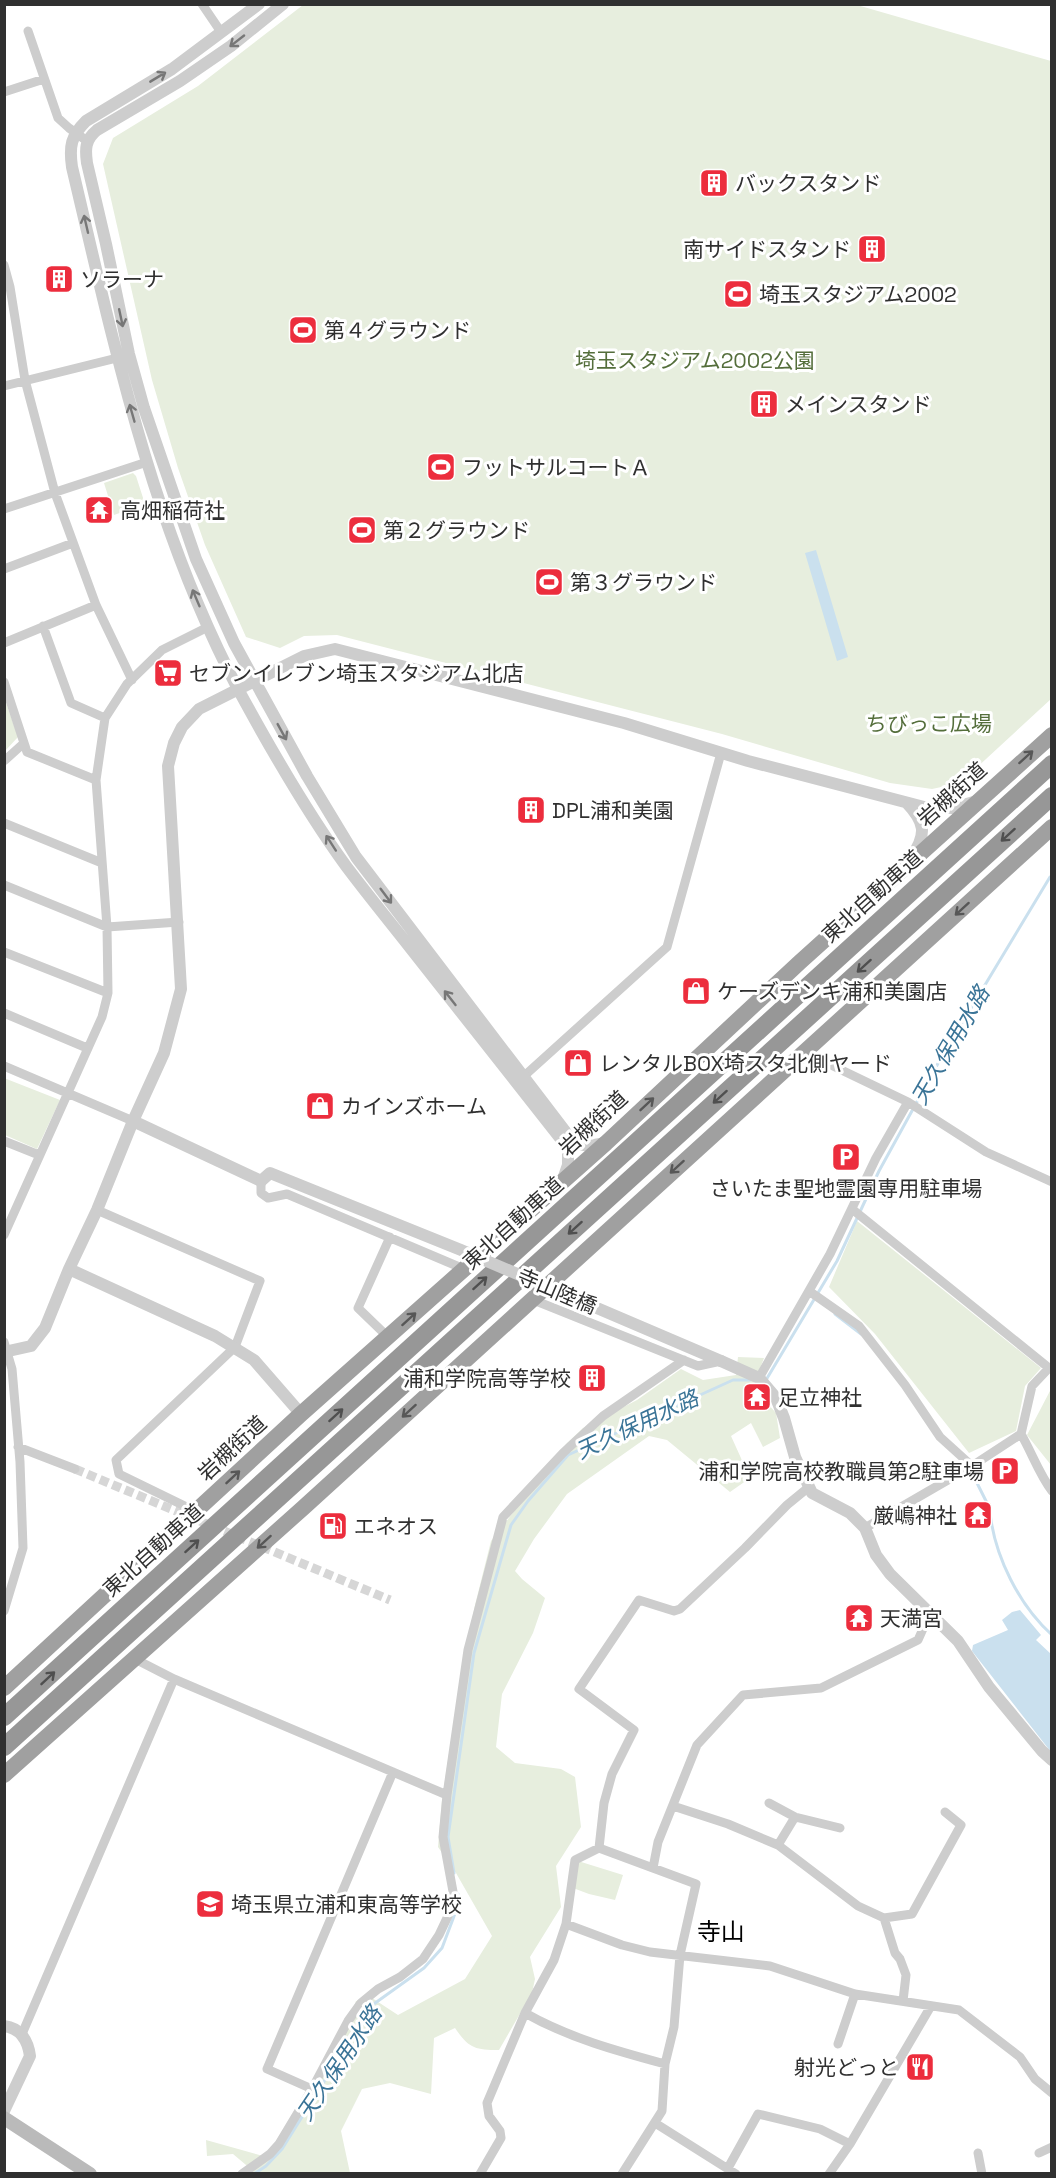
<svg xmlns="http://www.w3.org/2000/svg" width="1056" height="2178" font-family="'Space Grotesk','Noto Sans JP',sans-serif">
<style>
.green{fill:#e7eede}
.water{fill:#cae0ee}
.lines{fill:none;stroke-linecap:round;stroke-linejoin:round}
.stream{stroke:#cae0ee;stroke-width:3}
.minor-tunnel{stroke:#d6d6d6;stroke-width:9;stroke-dasharray:9 4.5;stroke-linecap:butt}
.minor{stroke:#cdcdcd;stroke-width:9}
.tertiary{stroke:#cdcdcd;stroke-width:12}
.secondary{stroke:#bababa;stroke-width:14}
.trunk{stroke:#a0a0a0;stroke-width:16}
.motorway{stroke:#979797;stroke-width:18}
.tertiary-bridge{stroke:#cdcdcd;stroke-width:12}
.oneway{stroke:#777}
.oneway2{stroke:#575757}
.oneway3{stroke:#4f4f4f}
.labels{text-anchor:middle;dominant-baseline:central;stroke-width:6;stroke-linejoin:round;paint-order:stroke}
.poi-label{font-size:21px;fill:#303030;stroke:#fff;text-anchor:start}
.park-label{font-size:21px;fill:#546e3b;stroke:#fff}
.street-label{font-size:21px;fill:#303030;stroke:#fff}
.water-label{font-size:22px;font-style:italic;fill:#3a7497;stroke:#fff}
.quarter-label{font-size:24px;fill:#000;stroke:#fff}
</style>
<rect width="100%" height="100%" fill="#fff"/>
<path class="green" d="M303 5H857L1051 61V699L960 783 932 789 890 783 722 734 337 635 304 636 280 648 246 637 205 545 178 468 152 380 103 164 113 138 198 86Z
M133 473 136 476 145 504 114 515 104 483Z
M4 697 18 737 5 751H4Z
M4 1078 60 1100 37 1149 5 1135Z
M857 1221 1041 1368 1025 1386 1016 1431 969 1453 875 1334 829 1287Z
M738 1357 764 1358 753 1387 776 1413 780 1438 763 1447 751 1423 731 1436 750 1478 730 1492 667 1440 649 1436 567 1494 534 1539 515 1571 522 1579 545 1598 533 1633 502 1694 496 1747 515 1763 561 1769 575 1777 581 1827 556 1866 561 1907 530 1957 535 1979 532 1993 499 2050C474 2050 469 2048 455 2028L434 2038 431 2094 390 2083 362 2089 341 2131 350 2173H248L252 2170 233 2154 207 2156 206 2140 263 2156H273L337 2051 356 2001 372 1998 398 2015 465 1979 492 1936 456 1873 438 1847 442 1800 460 1680 475 1605 491 1541 566 1444 583 1428 637 1400 681 1369 703 1380 736 1375Z
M1051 1389V1465L1027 1435Z
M578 1861 623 1875 615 1900 589 1894 573 1888Z"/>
<path class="water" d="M816 550 848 657 837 661 805 553Z
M1020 1610 1041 1635 1036 1640 1051 1654V1752L972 1651 973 1645 1008 1630 1002 1620 1012 1612Z"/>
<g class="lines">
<path class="stream" d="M835 1314 861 1334
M766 1380 837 1261 879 1171 941 1058 1050 877
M968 1472 974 1477 988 1505
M990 1513C995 1557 1019 1605 1052 1635
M454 1873 448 1837 474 1653 511 1525 528 1501 568 1455 733 1380H750
M254 2174 266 2166 282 2149 371 2006 424 1968 442 1948 459 1903 458 1894"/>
<path class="minor-tunnel" d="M75 1469 390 1600"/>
<path class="minor" d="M202 4 221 32
M28 31 58 118 69 128 87 141
M4 92 44 79
M4 265 10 287 25 380 55 493 96 605 132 680
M4 386 117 358
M4 509 147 462
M4 569 73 543
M43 626 71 703 105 718
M4 643 96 605
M4 682 27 752 96 780
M4 761 24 743
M4 823 102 863
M4 885 107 927 179 922
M4 952 108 993
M4 1013 87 1048
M804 1052 908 1102 986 1152 1052 1182
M4 1066 133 1121
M523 1077 667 947 721 753
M4 1141 39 1155
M261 1181V1193L268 1198 287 1194 464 1269
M852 1209 1049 1368 1032 1386 1021 1434 972 1466 865 1528
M97 1210 260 1281 235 1347 116 1460 119 1474 197 1512
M4 1235 102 1017 108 993 107 927 96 780 105 718 127 684 162 650 208 627
M809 1291 859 1326 905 1385 940 1437 972 1466
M531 1299 698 1366 721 1361
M388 1337 358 1308 390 1237
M4 1342 12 1369 20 1462 23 1548 4 1611
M759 1378 830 1254 876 1158 908 1102
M1021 1434C1032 1453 1039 1474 1052 1491
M18 1447 75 1469
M135 1659 174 1679 447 1795
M769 1803 795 1817 840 1828
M673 1806 728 1824 778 1845 858 1906 884 1918 895 1953 900 1959 906 1975 903 2001
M778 1845 795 1817
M599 1848 604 1803 612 1774 634 1730 579 1689 639 1600 674 1611 680 1609 745 1548 787 1505 809 1487
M653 1868 658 1842 697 1745 743 1695 821 1688 918 1640 930 1613
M884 1918 912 1914 961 1825 945 1812
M566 1924 622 1945 650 1952 770 1966 855 1994 959 2010 1020 2057 1035 2079 1052 2093
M525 2013C569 2038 617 2051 665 2064
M22 2034 174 1679
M838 2044 855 1994
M312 2089 267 2069 393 1772
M655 2123 736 2174
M978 2153 982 2174
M1039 2153 1052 2147
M728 2168 758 2114 820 2129 850 2144
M242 2174 270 2154 279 2144 312 2089 348 2021 361 2003 378 1989 400 1977 423 1959 439 1935 448 1916 454 1897 443 1837 447 1795 468 1650 503 1517 563 1453 603 1416 684 1360
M480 2174 501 2138 500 2131 489 2116 487 2103 525 2013 554 1960 566 1924 575 1860 599 1848 696 1884 680 1955 674 2027 665 2064 662 2111 622 2174
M829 2174 850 2144 931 2006"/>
<path class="tertiary" d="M259 4 172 69 86 121C71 136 69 146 72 167 114 345 152 526 238 689 270 748 306 811 346 866 367 894 390 922 412 950 464 1016 516 1082 568 1148V1165L562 1182
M283 4 231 46 180 81 97 130C85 140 85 149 87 163L106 244 129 354 144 408 196 559 234 643 307 776 356 857 574 1143 588 1146 606 1143
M907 803C925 822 927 834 912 856
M133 1121 261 1181
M4 1352 31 1346 45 1328 69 1269
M721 1361 759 1378 776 1398 784 1418 795 1457 812 1493 850 1513 865 1528 876 1555 890 1574 958 1641 989 1687 1042 1751 1052 1760
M301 1414 254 1360 215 1336 69 1269 97 1210 133 1121 164 1053 181 989 168 766 174 743 182 727 199 709 304 656 335 649 624 723 748 761 924 807 953 808 977 801
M4 2026C21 2028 28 2041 30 2056L4 2111"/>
<path class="secondary" d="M4 2118 90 2174"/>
<path class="trunk" d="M4 1688 301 1414 606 1143 800 962 1052 735
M4 1775 303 1508 1052 827"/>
<path class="motorway" d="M4 1717 1052 764
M4 1747 1052 796"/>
<path class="tertiary-bridge" d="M261 1181 270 1173 461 1250 721 1361"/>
</g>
<defs><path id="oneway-shaft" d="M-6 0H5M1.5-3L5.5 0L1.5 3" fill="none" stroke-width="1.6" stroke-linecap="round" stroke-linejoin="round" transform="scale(1.5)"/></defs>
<g class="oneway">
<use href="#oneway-shaft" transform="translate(237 41) rotate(142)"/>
<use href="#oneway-shaft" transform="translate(158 77) rotate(-31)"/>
<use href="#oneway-shaft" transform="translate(86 224) rotate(-103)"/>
<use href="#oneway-shaft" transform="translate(121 318) rotate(78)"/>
<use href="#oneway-shaft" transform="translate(132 413) rotate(-106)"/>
<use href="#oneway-shaft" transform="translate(196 598) rotate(-113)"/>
<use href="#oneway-shaft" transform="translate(282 732) rotate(61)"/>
<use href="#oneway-shaft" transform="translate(331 843) rotate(-123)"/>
<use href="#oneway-shaft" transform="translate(386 896) rotate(53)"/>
<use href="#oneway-shaft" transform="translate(450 998) rotate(-128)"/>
</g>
<g class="oneway2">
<use href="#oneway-shaft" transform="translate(1026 757) rotate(-42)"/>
<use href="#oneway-shaft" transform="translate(962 909) rotate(138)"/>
<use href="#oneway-shaft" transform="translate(647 1104) rotate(-43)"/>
<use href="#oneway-shaft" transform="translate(677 1167) rotate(138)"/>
<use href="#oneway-shaft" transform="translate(409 1319) rotate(-42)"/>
<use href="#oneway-shaft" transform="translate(409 1411) rotate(138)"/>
<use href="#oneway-shaft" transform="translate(233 1477) rotate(-43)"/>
<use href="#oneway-shaft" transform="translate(264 1542) rotate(138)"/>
</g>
<g class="oneway3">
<use href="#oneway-shaft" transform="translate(1008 835) rotate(138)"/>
<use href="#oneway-shaft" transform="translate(864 966) rotate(138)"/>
<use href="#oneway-shaft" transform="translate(720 1097) rotate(138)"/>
<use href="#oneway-shaft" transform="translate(575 1228) rotate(138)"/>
<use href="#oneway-shaft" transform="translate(480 1283) rotate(-42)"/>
<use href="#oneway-shaft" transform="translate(336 1415) rotate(-42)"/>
<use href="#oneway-shaft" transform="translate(192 1546) rotate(-42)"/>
<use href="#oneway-shaft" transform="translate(48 1678) rotate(-43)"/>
</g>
<defs>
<g id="building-square" transform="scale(1.5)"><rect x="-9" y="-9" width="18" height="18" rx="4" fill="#ec2d3d" stroke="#fff"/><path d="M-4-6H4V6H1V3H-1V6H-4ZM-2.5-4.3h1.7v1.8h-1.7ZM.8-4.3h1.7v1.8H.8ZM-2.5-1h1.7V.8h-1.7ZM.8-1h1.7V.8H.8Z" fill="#fff"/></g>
<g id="stadium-square" transform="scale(1.5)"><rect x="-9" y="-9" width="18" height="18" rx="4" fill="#ec2d3d" stroke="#fff"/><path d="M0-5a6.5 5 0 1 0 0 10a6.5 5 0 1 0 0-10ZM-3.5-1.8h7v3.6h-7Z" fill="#fff"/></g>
<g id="temple-square" transform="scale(1.5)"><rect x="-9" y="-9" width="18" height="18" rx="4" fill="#ec2d3d" stroke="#fff"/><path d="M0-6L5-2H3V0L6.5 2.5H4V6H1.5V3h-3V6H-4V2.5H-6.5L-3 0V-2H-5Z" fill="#fff"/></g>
<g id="supermarket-square" transform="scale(1.5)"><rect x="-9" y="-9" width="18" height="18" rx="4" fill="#ec2d3d" stroke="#fff"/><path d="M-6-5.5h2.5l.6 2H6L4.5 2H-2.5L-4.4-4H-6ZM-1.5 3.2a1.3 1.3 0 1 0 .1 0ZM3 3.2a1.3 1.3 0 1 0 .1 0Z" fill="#fff"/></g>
<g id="shop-square" transform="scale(1.5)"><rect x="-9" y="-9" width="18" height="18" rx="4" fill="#ec2d3d" stroke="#fff"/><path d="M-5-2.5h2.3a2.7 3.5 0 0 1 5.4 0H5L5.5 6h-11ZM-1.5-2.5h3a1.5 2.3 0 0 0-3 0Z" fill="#fff"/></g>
<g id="parking-square" transform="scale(1.5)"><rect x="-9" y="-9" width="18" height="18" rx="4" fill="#ec2d3d" stroke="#fff"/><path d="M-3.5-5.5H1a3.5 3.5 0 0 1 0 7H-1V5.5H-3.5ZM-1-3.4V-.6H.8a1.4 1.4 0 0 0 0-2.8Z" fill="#fff"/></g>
<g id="fuel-square" transform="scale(1.5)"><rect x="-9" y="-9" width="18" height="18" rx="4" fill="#ec2d3d" stroke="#fff"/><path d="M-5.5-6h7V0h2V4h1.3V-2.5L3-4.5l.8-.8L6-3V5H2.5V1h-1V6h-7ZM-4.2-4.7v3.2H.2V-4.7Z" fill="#fff"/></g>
<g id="school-square" transform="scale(1.5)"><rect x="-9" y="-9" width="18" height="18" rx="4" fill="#ec2d3d" stroke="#fff"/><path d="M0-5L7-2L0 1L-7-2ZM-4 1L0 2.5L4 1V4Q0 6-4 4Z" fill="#fff"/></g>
<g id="restaurant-square" transform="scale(1.5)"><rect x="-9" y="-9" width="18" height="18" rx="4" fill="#ec2d3d" stroke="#fff"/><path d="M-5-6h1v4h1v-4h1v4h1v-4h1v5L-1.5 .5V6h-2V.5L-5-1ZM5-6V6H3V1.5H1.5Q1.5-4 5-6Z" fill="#fff"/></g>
</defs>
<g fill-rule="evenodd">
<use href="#building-square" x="714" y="183"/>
<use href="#building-square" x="872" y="249"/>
<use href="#building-square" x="59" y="279"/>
<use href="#stadium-square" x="738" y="294"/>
<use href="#stadium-square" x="303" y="330"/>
<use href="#building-square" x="764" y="404"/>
<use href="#stadium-square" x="441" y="467"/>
<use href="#temple-square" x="99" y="510"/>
<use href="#stadium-square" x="362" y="530"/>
<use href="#stadium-square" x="549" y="582"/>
<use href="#supermarket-square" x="168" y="673"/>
<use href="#building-square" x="531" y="810"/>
<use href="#shop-square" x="696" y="991"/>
<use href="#shop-square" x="578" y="1063"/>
<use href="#shop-square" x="320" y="1106"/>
<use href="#parking-square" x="846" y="1157"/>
<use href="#building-square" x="592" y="1378"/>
<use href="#temple-square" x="757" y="1397"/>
<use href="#parking-square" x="1005" y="1471"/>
<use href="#temple-square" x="978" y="1515"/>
<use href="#fuel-square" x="333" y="1526"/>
<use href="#temple-square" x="859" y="1618"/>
<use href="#school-square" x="210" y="1904"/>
<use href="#restaurant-square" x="920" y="2067"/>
</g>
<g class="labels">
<g class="poi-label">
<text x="735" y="183">バックスタンド</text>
<text x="851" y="249" text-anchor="end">南サイドスタンド</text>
<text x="80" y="279">ソラーナ</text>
<text x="759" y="294">埼玉スタジアム2002</text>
<text x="324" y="330">第４グラウンド</text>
<text x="785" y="404">メインスタンド</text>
<text x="462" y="467">フットサルコートＡ</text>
<text x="120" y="510">高畑稲荷社</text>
<text x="383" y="530">第２グラウンド</text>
<text x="570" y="582">第３グラウンド</text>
<text x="189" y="673">セブンイレブン埼玉スタジアム北店</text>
<text x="552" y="810">DPL浦和美園</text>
<text x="717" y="991">ケーズデンキ浦和美園店</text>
<text x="599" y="1063">レンタルBOX埼スタ北側ヤード</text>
<text x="341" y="1106">カインズホーム</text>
<text x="846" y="1188" text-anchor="middle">さいたま聖地霊園専用駐車場</text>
<text x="571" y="1378" text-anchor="end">浦和学院高等学校</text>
<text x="778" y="1397">足立神社</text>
<text x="984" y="1471" text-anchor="end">浦和学院高校教職員第2駐車場</text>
<text x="957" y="1515" text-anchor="end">厳嶋神社</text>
<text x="354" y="1526">エネオス</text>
<text x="880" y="1618">天満宮</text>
<text x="231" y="1904">埼玉県立浦和東高等学校</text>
<text x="899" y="2067" text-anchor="end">射光どっと</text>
</g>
<g class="park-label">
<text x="695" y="360">埼玉スタジアム2002公園</text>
<text x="929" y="723">ちびっこ広場</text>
</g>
<g class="street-label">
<text transform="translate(952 794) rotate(-42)">岩槻街道</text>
<text transform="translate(872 896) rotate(-42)">東北自動車道</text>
<text transform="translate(593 1123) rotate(-43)">岩槻街道</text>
<text transform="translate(513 1223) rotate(-42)">東北自動車道</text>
<text transform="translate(557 1291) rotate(23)">寺山陸橋</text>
<text transform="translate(232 1448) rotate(-43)">岩槻街道</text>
<text transform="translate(153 1550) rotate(-42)">東北自動車道</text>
</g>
<g class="water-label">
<text transform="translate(950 1045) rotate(-60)">天久保用水路</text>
<text transform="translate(637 1424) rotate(-25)">天久保用水路</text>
<text transform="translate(339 2063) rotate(-56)">天久保用水路</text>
</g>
<g class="quarter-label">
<text x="721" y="1931">寺山</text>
</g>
</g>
<rect width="1056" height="2178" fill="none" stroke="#303030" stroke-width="12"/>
</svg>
